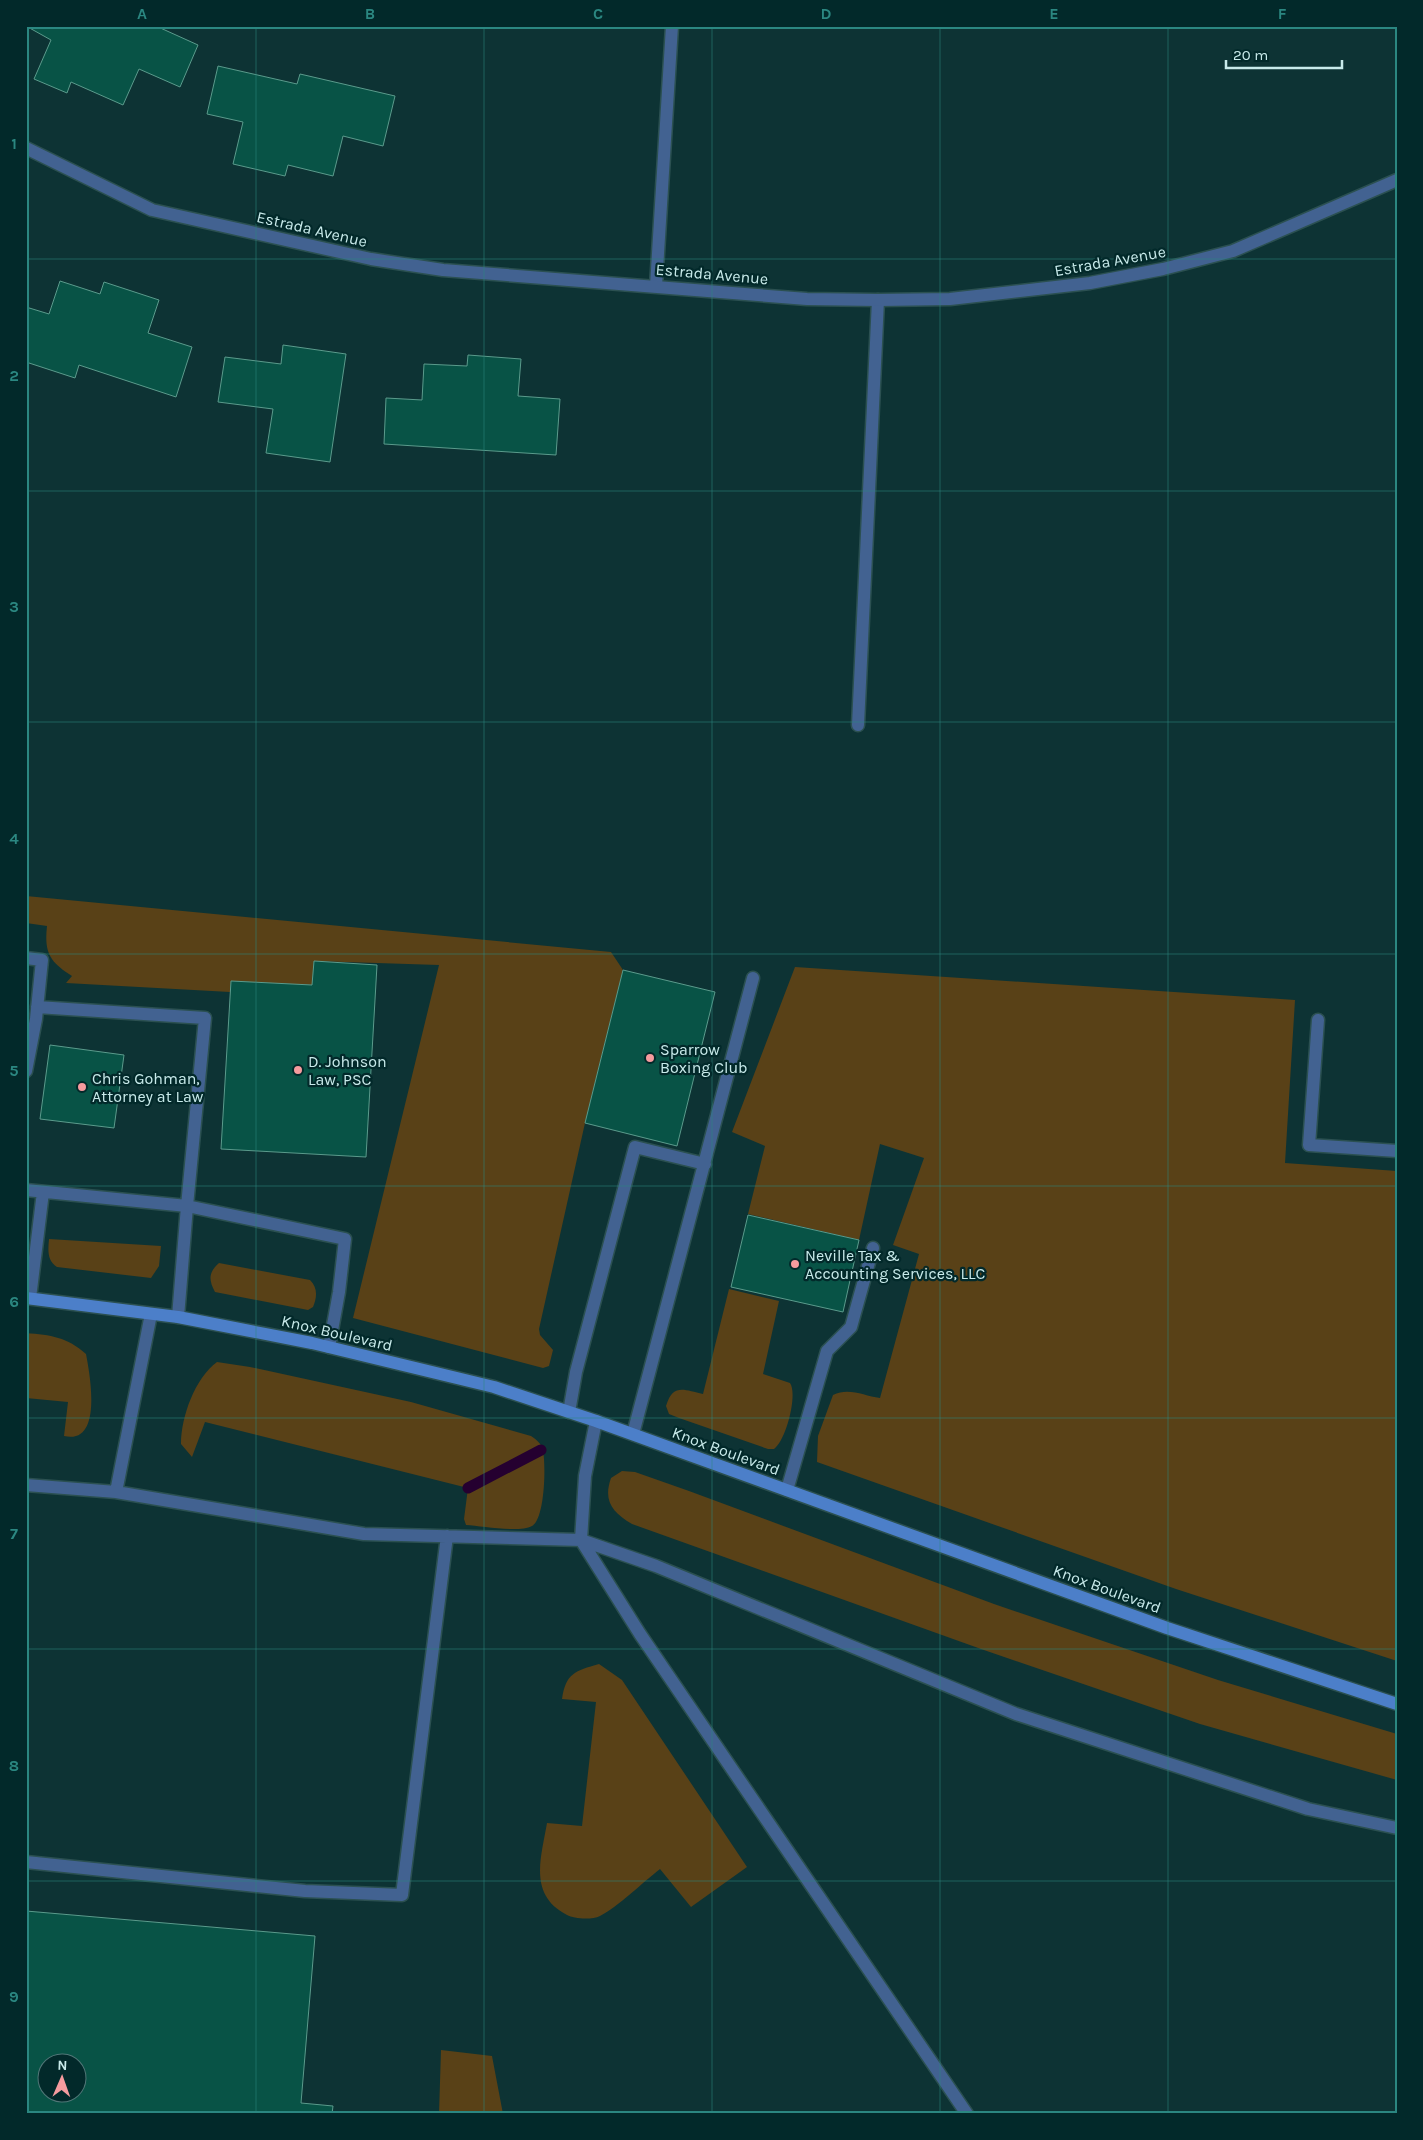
<svg xmlns="http://www.w3.org/2000/svg" width="1423" height="2140" font-family="Karla,sans-serif">
<style>
.green{fill:#594117}
.lines{fill:none;stroke-linecap:round;stroke-linejoin:round}
.stream{stroke:#250030;stroke-width:11}
.building{fill:#085346;stroke:#5b9b8c;fill-rule:evenodd}
.service-casing{stroke:#2b5051;stroke-width:15}
.minor-casing{stroke:#2b5051;stroke-width:15}
.secondary-casing{stroke:#2b5051;stroke-width:15}
.service{stroke:#426291;stroke-width:12}
.minor{stroke:#426291;stroke-width:12}
.secondary{stroke:#4c7fc9;stroke-width:12}
.grid{fill:none;stroke:#2b8781;stroke-width:1;stroke-opacity:0.55}
.poi-dot{fill:#f59b9e;stroke:#02292a;stroke-width:2}
.labels{text-anchor:middle;dominant-baseline:central;stroke-width:4.5;stroke-linejoin:round;paint-order:stroke}
.street-label{font-size:16px;fill:#c8eaea;stroke:#02292a}
.poi-label{font-size:16px;fill:#c8eaea;stroke:#02292a;text-anchor:start}
.neatline{fill:none;stroke:#2b8781;stroke-width:2}
.grid-label{font-size:16px;text-anchor:middle;font-weight:bold;fill:#2b8781}
</style>
<rect width="100%" height="100%" fill="#0d3334"/>
<path class="green" d="M26 896 611 952 623 970 585 1123 539 1329 540 1335 553 1350 549 1366 543 1368 353 1318 439 965 314 961 312 985 231 981 230 992 66 983 72 976C50 962 44 953 47 926L26 923Z
M795 967 1295 1000 1285 1163 1397 1171V1661L1176 1589 817 1462 818 1436 833 1395C849 1387 864 1396 880 1398L919 1254 893 1245 924 1158 880 1144 859 1240 748 1214 765 1146 732 1132Z
M49 1239 161 1246 159 1266 151 1278 57 1267C47 1261 48 1250 49 1239Z
M219 1263 310 1280C318 1288 317 1297 313 1307L308 1310 215 1292C208 1279 209 1272 219 1263Z
M729 1289 779 1301 763 1374 790 1383C798 1394 786 1441 774 1449H768L679 1418 669 1414 666 1406C673 1383 684 1390 703 1394Z
M26 1333C51 1335 67 1337 86 1354 90 1375 103 1445 64 1436L68 1402 26 1398Z
M217 1362 250 1367 411 1402 531 1436C537 1440 542 1444 543 1451 546 1465 545 1519 532 1526 519 1533 481 1526 466 1525L464 1519 468 1488 205 1422 192 1457 181 1444C181 1417 195 1378 217 1362Z
M622 1471 635 1472 689 1491 994 1604 1218 1680 1397 1734V1780L1200 1724 981 1649 632 1524C612 1512 603 1501 611 1478Z
M599 1664 622 1680 747 1867 691 1907 660 1869C642 1883 619 1906 600 1916 592 1920 574 1919 567 1915 528 1895 541 1858 547 1823L582 1826 596 1702 562 1699C566 1673 575 1671 599 1664Z
M441 2050 492 2056 503 2114H439Z"/>
<g class="lines">
<path class="stream" d="M468 1488 541 1450"/>
</g>
<path class="building" d="M26 26H156L198 45 180 87 139 69 123 105 71 82 67 93 34 79 51 40Z
M218 66 297 84 300 74 395 96 383 146 343 136 333 176 288 165 285 176 233 164 243 122 207 114Z
M60 281 100 294 104 282 159 300 148 333 192 347 176 397 79 365 75 378 26 362V307L49 314Z
M283 345 346 354 330 462 266 453 273 409 218 402 225 357 281 364Z
M468 355 521 359 518 396 560 399 556 455 384 444 386 398 422 400 424 364 467 366Z
M314 961 377 965 366 1157 221 1149 231 981 312 985Z
M623 970 715 992 677 1146 585 1123Z
M50 1045 124 1055 114 1128 40 1119Z
M748 1215 859 1240 843 1312 731 1287Z
M26 1911 315 1936 301 2103 333 2106 332 2114H26ZM48 2062H78V2092H48Z"/>
<g class="lines">
<g class="service-casing">
<path id="service" d="M656 286 672 26
M858 725 878 300
M26 958 42 960 36 1019 26 1071
M37 1007 205 1018 187 1206 345 1239 339 1292 329 1347
M1318 1020 1309 1145 1397 1151
M26 1190 187 1206 178 1317
M30 1298 43 1192
M569 1412 576 1372 635 1147 705 1164
M596 1421 585 1476 581 1540 640 1634 967 2114
M633 1434 753 978
M26 1485 116 1492 151 1314
M787 1490 827 1351 851 1327 873 1248
M116 1492 364 1534 581 1540 656 1566 1016 1714 1308 1809 1397 1828
M26 1862 305 1891 402 1895 447 1536"/>
</g>
<g class="minor-casing">
<path id="minor" d="M26 148 152 210 371 259 443 270 807 299 878 300 950 299 1090 283 1163 269 1233 251 1397 180"/>
</g>
<g class="secondary-casing">
<path id="secondary" d="M26 1298 178 1317 312 1343 494 1387 596 1421 1167 1628 1397 1704"/>
</g>
<use href="#service" class="service"/>
<use href="#minor" class="minor"/>
<use href="#secondary" class="secondary"/>
</g>
<path class="grid" d="M256 26V2114M484 26V2114M712 26V2114M940 26V2114M1168 26V2114M26 259H1397M26 491H1397M26 722H1397M26 954H1397M26 1186H1397M26 1418H1397M26 1649H1397M26 1881H1397"/>
<g class="poi-dot">
<circle cx="650" cy="1058" r="5"/>
<circle cx="298" cy="1070" r="5"/>
<circle cx="82" cy="1087" r="5"/>
<circle cx="795" cy="1264" r="5"/>
</g>
<g class="labels">
<g class="street-label">
<text transform="translate(312 229) rotate(13)">Estrada Avenue</text>
<text transform="translate(1110 261) rotate(-10)">Estrada Avenue</text>
<text transform="translate(712 274) rotate(5)">Estrada Avenue</text>
<text transform="translate(337 1333) rotate(13)">Knox Boulevard</text>
<text transform="translate(726 1451) rotate(20)">Knox Boulevard</text>
<text transform="translate(1107 1589) rotate(20)">Knox Boulevard</text>
</g>
<g class="poi-label">
<text x="660" y="1049">Sparrow<tspan x="660" dy="18">Boxing Club</tspan></text>
<text x="308" y="1061">D. Johnson<tspan x="308" dy="18">Law, PSC</tspan></text>
<text x="92" y="1078">Chris Gohman,<tspan x="92" dy="18">Attorney at Law</tspan></text>
<text x="805" y="1255">Neville Tax &amp;<tspan x="805" dy="18">Accounting Services, LLC</tspan></text>
</g>
</g>
<rect width="1423" height="2140" fill="none" stroke="#02292a" stroke-width="55"/>
<g transform="translate(62 2078) rotate(2)"><circle r="24" fill="#02292a" stroke="#517677"/>
<path d="M0-4L9 19L0 12L-9 19Z" fill="#f59b9e"/>
<text y="-8" font-size="14" font-weight="bold" text-anchor="middle" fill="#c8eaea">N</text>
</g>
<path d="M1226 60v8h116v-8" fill="none" stroke="#c8eaea" stroke-width="2.5"/>
<text x="1233" y="60" font-size="15" fill="#c8eaea" stroke="#02292a" stroke-width="4" paint-order="stroke">20 m</text>
<rect x="28" y="28" width="1368" height="2084" class="neatline"/>
<g class="grid-label">
<text x="142" y="19">A</text>
<text x="370" y="19">B</text>
<text x="598" y="19">C</text>
<text x="826" y="19">D</text>
<text x="1054" y="19">E</text>
<text x="1282" y="19">F</text>
<text x="14" y="149">1</text>
<text x="14" y="381">2</text>
<text x="14" y="612">3</text>
<text x="14" y="844">4</text>
<text x="14" y="1076">5</text>
<text x="14" y="1307">6</text>
<text x="14" y="1539">7</text>
<text x="14" y="1771">8</text>
<text x="14" y="2002">9</text>
</g>
</svg>
